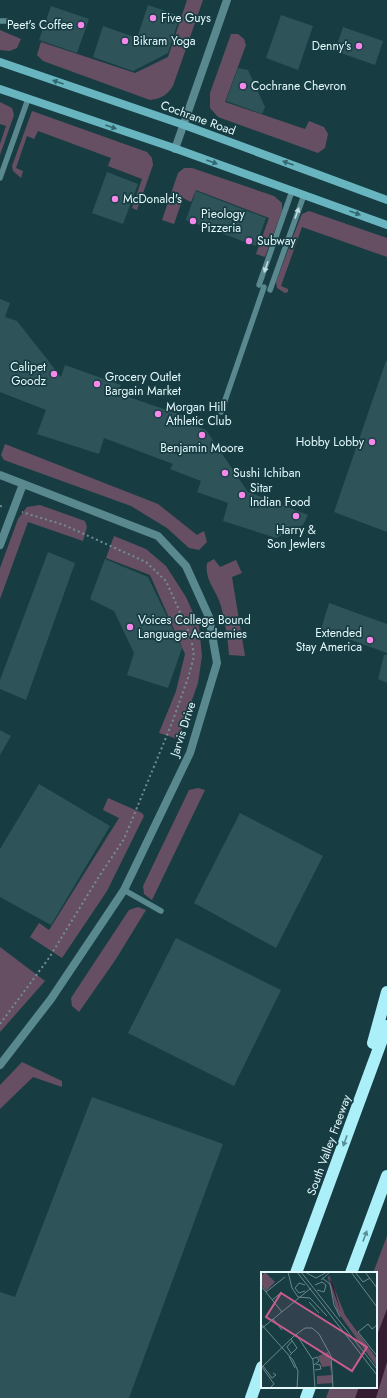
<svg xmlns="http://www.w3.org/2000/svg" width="387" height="1398" font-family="Jost,sans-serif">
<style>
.green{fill:#674f63}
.water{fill:#351b32}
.building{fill:#2e545a}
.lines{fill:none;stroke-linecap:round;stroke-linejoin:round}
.path{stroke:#708e93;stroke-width:2;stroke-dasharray:2 3;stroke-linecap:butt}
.lane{stroke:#59888f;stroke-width:5.5}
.street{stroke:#59888f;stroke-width:8}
.secondary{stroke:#68b5c0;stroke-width:8}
.highway{stroke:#abeff9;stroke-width:12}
.oneway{fill:#33676f}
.oneway2{fill:#c1dde1}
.oneway3{fill:#5a8d95}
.poi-dot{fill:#f788eb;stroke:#173d43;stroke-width:1.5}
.labels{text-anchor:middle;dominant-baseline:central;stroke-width:3.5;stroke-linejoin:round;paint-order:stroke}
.poi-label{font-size:12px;fill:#e4f9fc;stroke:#173d43;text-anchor:start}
.street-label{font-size:12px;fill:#e4f9fc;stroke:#173d43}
.inset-road{fill:none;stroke:#69888d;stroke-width:1}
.view{fill:#cc5c8b;fill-opacity:0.15;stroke:#cc5c8b;stroke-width:2}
.inset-edge{fill:none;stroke:#e4f9fc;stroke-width:2}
</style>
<rect width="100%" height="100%" fill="#173d43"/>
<path class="green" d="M187 0H203L173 86C166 96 162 98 150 100L43 61 37 55 41 42 135 73 168 57Z
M0 30 21 39 17 48 10 51 0 50Z
M231 34H238L244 39 246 45 225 102 305 129 309 121 324 127 328 134 325 148 318 153 218 117 210 108V93Z
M0 102 12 108 14 115 0 155V144L6 126 0 124Z
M32 111 147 152 152 158 153 165 137 210 132 208 142 179 108 166 111 158 38 131 34 139 27 136 16 168 23 171 21 178 13 171 12 166Z
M184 168H192L274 196 282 203V211L265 257 256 254 269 218 196 190 191 202 183 198 174 224 162 220 178 173Z
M309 211 387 238V257L302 227 281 286 288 289V292L285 293 277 288 276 282 299 221 302 214Z
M5 444 158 504 197 535 204 531 207 542 199 550 189 548 167 528 131 506 4 460 1 455Z
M40 505 85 521 87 527 83 541 28 522 0 599V568L18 519 27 507Z
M114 536 146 549 166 566 186 597 199 626 202 656 198 683 178 739 159 733 176 691 185 654 150 575 106 558Z
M214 559 220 567 236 560 242 573 232 577 245 656 229 655C228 639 225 623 221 606 217 591 204 580 207 563Z
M198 788 205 790 152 900 144 894 143 886 189 790Z
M108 798 142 813 144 816 107 891 62 958 30 937 39 923 49 930 119 818 103 810Z
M138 907 146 910 116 959 79 1012 72 1006 71 998 129 910Z
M0 947 45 981 0 1032Z
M22 1062 62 1081V1087L33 1077 0 1109V1085Z
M387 1236V1398H326L330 1387H376V1273H373Z"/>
<path class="water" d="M387 1309V1362L376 1398H355L359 1387H376V1338Z"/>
<path class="building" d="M148 5 180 16 168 53 133 71 93 57 103 26 137 38Z
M51 6 89 19 77 53 39 40Z
M281 15 313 26 298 70 266 58Z
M343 27 383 41 375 65 335 51Z
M238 68 248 70 265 107 262 114 226 101Z
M107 172 138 184 123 224 92 213Z
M196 191 266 218 256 246 186 220Z
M0 299 10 303 5 317 17 321 61 377 65 365 121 385 117 393 190 418 188 423 206 430 248 492 308 515 303 525 276 538 223 521 228 503 197 492 201 481 170 469 173 464 104 438 99 454 37 434 46 410 0 392Z
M386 361H387V532L334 512Z
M48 552 75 563 26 700 0 689V680Z
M105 559 148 577 182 648 168 688 127 675 134 653 114 611 90 599Z
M329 603 387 624V653L321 629Z
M384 655H387V683L378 679Z
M0 730 11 736 0 755Z
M39 784 110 826 51 925 0 897V849Z
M240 813 323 856 276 948 194 903Z
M176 938 281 990 234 1086 128 1033Z
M92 1097 223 1144 129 1398H0V1292L15 1297Z"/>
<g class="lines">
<path class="path" d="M0 506 5 507
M0 1024 49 958 98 878 124 839 172 723 189 675 194 656 191 637 166 581 146 562 64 525 22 512"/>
<path class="lane" d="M0 21H8
M0 178 28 99
M259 285 292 191
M270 290 304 195
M221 412 264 287
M124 890 161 911"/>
<path class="street" d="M175 149 227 0
M0 475 158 536 186 566 209 617 217 663 190 753 124 890 51 999 0 1065
M0 545 23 484"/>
<path class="secondary" d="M0 62 184 125 387 200
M0 89 171 147 387 225"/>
<path class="highway" d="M373 1043 387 992
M296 1273 387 1026
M351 1273 387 1176
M251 1398 262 1367
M306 1398 310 1387"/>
</g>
<defs><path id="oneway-solid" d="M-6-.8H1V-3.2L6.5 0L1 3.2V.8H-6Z"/></defs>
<g class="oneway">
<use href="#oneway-solid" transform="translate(58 82) rotate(-161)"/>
<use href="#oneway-solid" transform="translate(111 127) rotate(19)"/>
<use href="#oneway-solid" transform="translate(212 162) rotate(20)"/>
<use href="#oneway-solid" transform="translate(288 163) rotate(-160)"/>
<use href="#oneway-solid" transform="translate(355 213) rotate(20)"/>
</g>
<g class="oneway2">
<use href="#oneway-solid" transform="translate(297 213) rotate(-70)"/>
<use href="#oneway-solid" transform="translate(266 267) rotate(109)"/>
</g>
<g class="oneway3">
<use href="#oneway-solid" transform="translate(345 1141) rotate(110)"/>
<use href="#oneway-solid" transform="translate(365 1236) rotate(-70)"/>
</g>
<g class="poi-dot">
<circle cx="153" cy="18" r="4"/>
<circle cx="81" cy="25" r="4"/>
<circle cx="125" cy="41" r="4"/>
<circle cx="359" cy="46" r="4"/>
<circle cx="243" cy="86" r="4"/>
<circle cx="115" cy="199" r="4"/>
<circle cx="193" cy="221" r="4"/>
<circle cx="249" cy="241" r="4"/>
<circle cx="54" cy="374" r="4"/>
<circle cx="97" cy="384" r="4"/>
<circle cx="158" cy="414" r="4"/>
<circle cx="202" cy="435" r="4"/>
<circle cx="372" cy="442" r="4"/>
<circle cx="225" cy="473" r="4"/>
<circle cx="242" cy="495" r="4"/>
<circle cx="296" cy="516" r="4"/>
<circle cx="130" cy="627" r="4"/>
<circle cx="370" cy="640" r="4"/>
</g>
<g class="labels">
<g class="poi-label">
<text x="161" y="18">Five Guys</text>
<text x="73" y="25" text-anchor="end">Peet's Coffee</text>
<text x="133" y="41">Bikram Yoga</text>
<text x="351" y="46" text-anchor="end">Denny's</text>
<text x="251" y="86">Cochrane Chevron</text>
<text x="123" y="199">McDonald's</text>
<text x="201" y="214">Pieology<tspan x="201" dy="14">Pizzeria</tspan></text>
<text x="257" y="241">Subway</text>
<text x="46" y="367" text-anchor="end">Calipet<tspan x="46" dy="14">Goodz</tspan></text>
<text x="105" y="377">Grocery Outlet<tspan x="105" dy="14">Bargain Market</tspan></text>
<text x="166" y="407">Morgan Hill<tspan x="166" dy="14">Athletic Club</tspan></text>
<text x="364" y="442" text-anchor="end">Hobby Lobby</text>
<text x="202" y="448" text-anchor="middle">Benjamin Moore</text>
<text x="233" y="473">Sushi Ichiban</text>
<text x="250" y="488">Sitar<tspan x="250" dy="14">Indian Food</tspan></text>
<text x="296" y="530" text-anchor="middle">Harry &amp;<tspan x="296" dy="14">Son Jewlers</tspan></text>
<text x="138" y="620">Voices College Bound<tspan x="138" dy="14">Language Academies</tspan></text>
<text x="362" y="633" text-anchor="end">Extended<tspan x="362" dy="14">Stay America</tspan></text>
</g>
<g class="street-label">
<text transform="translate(198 118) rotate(20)">Cochrane Road</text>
<text transform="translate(183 729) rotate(-72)">Jarvis Drive</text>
<text transform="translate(329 1145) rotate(-70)">South Valley Freeway</text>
</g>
</g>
<g transform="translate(261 1272)">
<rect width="116" height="116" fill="#173d43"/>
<path d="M4 0 14 10 5 19 0 12V4ZM68 3 84 43 116 87V95L76 39 67 6ZM67 80 71 93 70 101 69 94 61 95 57 84ZM72 103V111L56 112V104Z" fill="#674f63"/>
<path d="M68 6 72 12 80 41 116 92 80 41Z" fill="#351b32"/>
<path class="inset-road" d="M27 0 31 16 37 25 49 26 66 44M36 0 116 103M40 0 116 97M44 0 55 6 66 0M90 0 116 35M94 0 102 10 109 6M104 0 116 16M61 6 69 12 73 33 79 45M60 8 69 0M44 13 38 11 34 16 38 21 44 19M54 13 61 10 65 13 63 20 56 18M0 14 21 40M5 20 24 5M11 28 21 20M48 30 58 41M12 47 21 58M0 52 32 88 37 99 36 116M116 53 111 57 107 52 97 60 116 84M0 57 50 16M35 62 52 88 54 116M30 81 26 75 31 69M29 83 36 76 30 67M28 84 34 96M51 87 56 85 58 89 53 93M2 94 11 106 15 103 12 101M1 95 13 112 9 116M0 96 33 64 44 56H51L58 62 70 84 72 116M54 98 60 97 59 93 55 92"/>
<path class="view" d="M20 21 106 75 91 99 5 45Z"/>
<rect width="116" height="116" class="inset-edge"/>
</g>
</svg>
